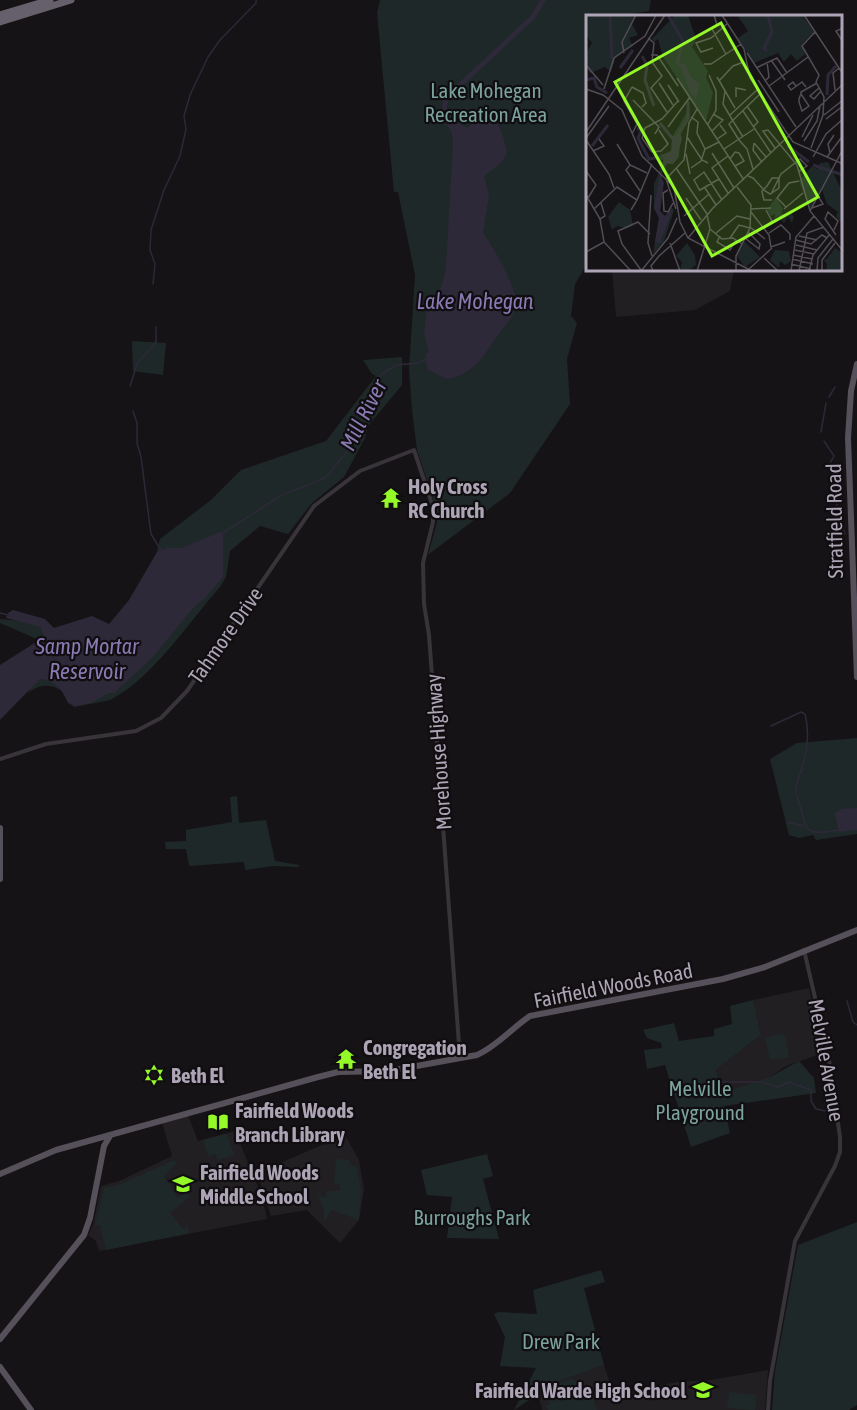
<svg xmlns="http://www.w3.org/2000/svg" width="857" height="1410" font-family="'Asap Condensed',sans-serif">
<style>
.built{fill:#221f22}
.green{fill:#1f2828}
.water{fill:#2d2939}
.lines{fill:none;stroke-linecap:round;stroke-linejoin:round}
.stream{stroke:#2d2939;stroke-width:1.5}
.river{stroke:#2d2939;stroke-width:5}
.minor{stroke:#38343a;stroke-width:4}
.major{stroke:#56505a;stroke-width:6}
.highway{stroke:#66606c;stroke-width:7}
.labels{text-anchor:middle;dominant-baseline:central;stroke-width:4.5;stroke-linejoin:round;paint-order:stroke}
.park-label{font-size:21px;fill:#7ba29d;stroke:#100e10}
.poi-label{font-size:21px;font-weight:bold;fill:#ada5b6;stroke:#100e10;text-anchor:start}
.street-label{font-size:21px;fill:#ada5b6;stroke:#100e10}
.water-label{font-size:22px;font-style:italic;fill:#8a7ab3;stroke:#100e10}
.inset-river{fill:none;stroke:#2d2939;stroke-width:3}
.inset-road{fill:none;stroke:#524d55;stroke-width:1.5}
.view{fill:#95f828;fill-opacity:0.15;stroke:#95f828;stroke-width:3}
.inset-edge{fill:none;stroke:#ada5b6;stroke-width:3}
</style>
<rect width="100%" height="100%" fill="#151315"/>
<path class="built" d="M612 270H734L730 291 695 310 616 317Z
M809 988 823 1053 786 1066 770 1077 721 1095 716 1070 761 1035 753 1000Z
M188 1115 198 1141 235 1131 262 1197 267 1219 99 1251 96 1241 88 1235 93 1225 101 1186 119 1181 172 1156 162 1123Z
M345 1135 359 1160 364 1189 359 1220 340 1243 307 1210 271 1216 257 1173Z
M604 1365 614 1395 682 1381H705L768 1370 765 1410H542L538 1395 557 1382Z"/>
<path class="green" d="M380 0H651L649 11 618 16H587V264L575 284 571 316 577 323 567 359 570 404 510 493 428 555 437 522 435 504 417 450 412 410 409 370 415 275 398 192H394L377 13Z
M132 341 166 343 163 375 133 371Z
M402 357V385L368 426 365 438 344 477 312 503 288 534 260 526 230 551 226 577 220 587C188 623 153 678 110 700 107 701 79 706 74 707L69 703 68 694C53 685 44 682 29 692L39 646 37 639 0 623V619L31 622 54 634 114 631 155 559 160 539 211 500 241 470 326 441 376 376 372 374 363 360Z
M857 738V834L816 840 813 835 799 838 789 835 770 759 797 743Z
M237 796 239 823 266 820 275 861 299 865V867L273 866 245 870 244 862 189 866 186 849H166L165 842 186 841V830L232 822 230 797Z
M753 1000 761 1035 716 1070 721 1094 770 1077 799 1061 814 1078 816 1093 724 1106 730 1133 691 1147 665 1065 647 1069 644 1050 662 1048 661 1043 647 1038 643 1030 674 1023 679 1041 714 1036V1029L732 1024 730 1006Z
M781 1034 785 1036 789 1057 770 1060 765 1038Z
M227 1134 234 1155 218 1160 216 1154 208 1156 203 1140Z
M487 1154 493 1176 483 1179 499 1239 447 1238 452 1197 427 1195 421 1170Z
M336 1159 349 1160 350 1164 357 1167 361 1190 359 1220 332 1210 324 1222V1210L318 1196 326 1197V1191H340V1184H334Z
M174 1160 177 1163 164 1176 178 1198 186 1192 190 1197 170 1213 183 1229 187 1226 190 1233 106 1250 100 1225H95L104 1188 121 1184Z
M857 1222V1405L849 1410H772L775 1371 798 1245Z
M601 1270 605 1282 584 1288 604 1365 557 1382 514 1410 536 1368 500 1366 505 1337 494 1314 498 1312 537 1314 533 1290Z
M572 1379 589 1388 597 1410H548L545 1405 550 1404 547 1393 564 1381Z
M729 1392 756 1395 755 1410 727 1408Z"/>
<path class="water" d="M484 114C501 120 503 136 507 152L502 162 484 176 489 195 483 232C493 247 516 286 516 304 516 315 506 324 500 332 484 354 477 373 447 379L428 370 425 355 429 352 424 334 427 307C439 296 444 282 446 266L453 142 451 126 455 122 468 128 474 118Z
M220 532 223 533V577L205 598 193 608 152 658 114 693H109L91 703 75 706 68 703C63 691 55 679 40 679L0 720V665L44 637 41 627 6 618 8 613 13 610 45 619 54 628 92 616 109 624 129 600 157 552 167 548H182Z
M857 808V830L839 832 835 813 842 809Z"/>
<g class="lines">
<path class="stream" d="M153 284 155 264 150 250 151 230 164 190 180 156 186 129 184 116 190 95 208 57 220 40 256 3V0
M130 386 137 364 156 342V327
M829 397 835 387
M133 411 137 423V443L141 457 151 534 162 552
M821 432 826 403
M824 441 834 456 830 463 833 477
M835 487 838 513 845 534
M223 533 280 496 325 478 346 453 370 403 372 388 382 374 396 365 419 363 427 358
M0 613 8 615
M771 726 801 712 805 714C810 733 807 753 801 771 798 780 795 784 796 794
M797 797C809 826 797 838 838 830
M787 822 803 826
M847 1001 853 1022 857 1025
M721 1082H762L778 1087 789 1082 811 1090V1101L816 1109 830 1112"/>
<path class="river" d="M454 131C447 121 442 111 446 98L533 17 543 0"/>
<path class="minor" d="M0 759 46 744 136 731 161 718 187 691 314 506 360 471 414 450 433 507V522L423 563 424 604 429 635 460 1058
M768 1410 770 1381 795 1241 835 1166 840 1152V1137L828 1054 804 950"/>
<path class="major" d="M857 364 851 391 848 438 857 677
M0 828V879
M0 1174 56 1150 318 1077 338 1072 389 1071 477 1055C497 1046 512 1028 530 1016L723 979 765 967 857 930
M0 1339 84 1235 90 1218 104 1146 110 1136
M0 1367 31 1410"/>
<path class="highway" d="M0 15 50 0
M0 22 71 0"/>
</g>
<defs>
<g id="temple-bare" transform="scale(1.62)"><path d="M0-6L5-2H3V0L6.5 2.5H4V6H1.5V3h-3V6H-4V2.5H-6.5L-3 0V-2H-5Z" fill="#95f828" stroke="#100e10" stroke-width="2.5" paint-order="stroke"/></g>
<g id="synagogue-bare" transform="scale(1.62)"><path d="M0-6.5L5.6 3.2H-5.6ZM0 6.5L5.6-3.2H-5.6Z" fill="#95f828" stroke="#100e10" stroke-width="2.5" paint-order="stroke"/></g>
<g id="library-bare" transform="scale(1.62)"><path d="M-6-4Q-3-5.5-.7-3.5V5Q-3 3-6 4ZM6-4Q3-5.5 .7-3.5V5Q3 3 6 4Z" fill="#95f828" stroke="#100e10" stroke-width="2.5" paint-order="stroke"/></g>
<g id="school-bare" transform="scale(1.62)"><path d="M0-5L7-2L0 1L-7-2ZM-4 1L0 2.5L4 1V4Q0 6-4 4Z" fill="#95f828" stroke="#100e10" stroke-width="2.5" paint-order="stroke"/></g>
</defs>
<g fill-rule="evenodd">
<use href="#temple-bare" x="391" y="498"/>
<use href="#temple-bare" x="346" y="1059"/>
<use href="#synagogue-bare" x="154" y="1075"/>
<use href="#library-bare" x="218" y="1122"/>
<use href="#school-bare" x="183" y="1184"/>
<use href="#school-bare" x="703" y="1390"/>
</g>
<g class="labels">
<g class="park-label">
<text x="486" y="90">Lake Mohegan<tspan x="486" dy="24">Recreation Area</tspan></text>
<text x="700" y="1088">Melville<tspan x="700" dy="24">Playground</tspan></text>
<text x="472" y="1217">Burroughs Park</text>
<text x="561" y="1341">Drew Park</text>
</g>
<g class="poi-label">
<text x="408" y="486">Holy Cross<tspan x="408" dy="24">RC Church</tspan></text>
<text x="363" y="1047">Congregation<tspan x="363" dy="24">Beth El</tspan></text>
<text x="171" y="1075">Beth El</text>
<text x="235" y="1110">Fairfield Woods<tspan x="235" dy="24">Branch Library</tspan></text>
<text x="200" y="1172">Fairfield Woods<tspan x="200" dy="24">Middle School</tspan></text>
<text x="686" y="1390" text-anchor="end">Fairfield Warde High School</text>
</g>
<g class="street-label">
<text transform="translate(834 521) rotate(-91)">Stratfield Road</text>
<text transform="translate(225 635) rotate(-55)">Tahmore Drive</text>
<text transform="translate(438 752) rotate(-94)">Morehouse Highway</text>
<text transform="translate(613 985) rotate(-11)">Fairfield Woods Road</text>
<text transform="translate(827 1060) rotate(80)">Melville Avenue</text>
</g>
<g class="water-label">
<text x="475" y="301">Lake Mohegan</text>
<text transform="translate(363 415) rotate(-63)">Mill River</text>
<text x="87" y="646">Samp Mortar<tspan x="87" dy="25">Reservoir</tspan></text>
</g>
</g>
<g transform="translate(586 15)">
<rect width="256" height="256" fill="#151315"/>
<path d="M0 0H50L46 9 52 20 43 23 47 31 30 41 25 57 19 52 4 58 2 55 0 38 6 28 0 20ZM89 0H102L110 24 106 32 122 56 120 62 127 78 120 106 77 42 72 24 68 27 66 24ZM151 0H216L228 17 216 29 219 39 211 46 205 39 198 47 192 38 168 48 152 23 162 16ZM103 83 104 102 95 119 93 142 87 149H81L76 158 74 196 79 201 85 192 88 195 78 226 67 239 73 203 68 193V169L78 145 65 144 87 137 86 122 100 99ZM242 147 256 176V209L250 201 252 197 241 189 236 175 224 195 213 166 226 151 231 154 234 148ZM190 182 197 194 195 198 200 201 203 196 208 202 206 208 202 202 198 208 192 201 189 206V199L185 201 181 195ZM33 187 44 195 47 210 41 213 31 211 26 215 22 202ZM158 226 174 242 159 252 151 241ZM101 228 109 240 110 250 102 256 94 255 96 247 90 241ZM249 233 256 237V256H240L241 249 237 244 240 245ZM189 235 203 236 205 246 199 250 194 246 193 253 184 245Z" fill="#1f2828"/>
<path d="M99 48 105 62 114 69 110 83 105 79 94 51ZM93 117 96 123 91 144 87 149 81 148 75 157 78 142 73 141 85 136 86 124ZM74 159 78 168 74 196 79 201 87 194 74 228 69 227 73 203 68 193Z" fill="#2d2939"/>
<path class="inset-river" d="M24 0 26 44M82 0 97 26 91 48 97 53M181 36 178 33 186 17 182 0M56 41 61 50 59 65 68 91M34 53 47 35M0 65 8 63 11 72 21 78M241 80 242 60 250 51M74 108 87 124M51 114H56L52 123 63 144 73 142M93 118 102 104V87M6 131 22 110M202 131 223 147M227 150 257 160"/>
<path class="inset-road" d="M136 0 158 34 164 63 207 127 257 149M218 0 257 59M257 13 250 16 257 27M126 14 140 39M120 16 131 10 128 0M62 23 68 28 66 47 76 61 65 73 81 97M127 33 115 37 110 28 125 23 142 8M38 38 36 27 50 0M161 38 210 112M65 40H71L92 71M185 45 199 65M118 49H125L155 29M0 50 17 70M170 53 191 43 201 58M131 62 149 93M91 63 158 165M172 65 193 97M133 66 147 51 158 47M179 66 183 62 181 47M73 68 87 90M82 70 93 87M183 71 222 42M210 71 207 67 202 71 205 75 216 67 220 72M46 72 57 78 60 88 56 92M233 73 224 81 228 84 235 76M0 74 17 80 36 95 56 141 88 172 94 207 102 223 166 256M18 74 28 43 59 21 70 0M249 75 247 58 253 53M139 76 137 89 147 106M215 79 223 91 216 96 213 87V84L214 81 215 79V77L231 68M150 82V73L160 75M47 85 73 112 69 119M161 91 172 107 167 112M157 96 185 138M144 100 171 75M238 100 257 85M105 102 112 107 111 118 119 134M240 104 257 91M147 106 157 122M122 109 130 95V76L123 60M82 112 104 82M59 113 76 104 92 86M59 113 56 123 66 137M126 116 137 105 127 99M0 117 79 0M46 119 51 109 38 86 46 72M101 122 116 145 122 148M216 122 227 100M0 123 23 91M131 124 140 118 134 110M0 125 23 159 28 173M153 125 143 109 174 79M153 125 161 134 167 154M218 126 231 106 234 91M168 128 167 135 175 146M168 128 180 142M31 129 44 150 61 158M189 133 177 116 182 115 211 150 224 196 257 236M225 133 237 100 238 82 230 67 233 60 216 31 229 17M138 134 168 114M7 136 18 131 13 124M66 137 75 136 82 129 73 115M126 138 148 173M244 138 242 129 248 120M100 139 104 159M227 142 240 119 257 104M241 142 255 123M144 144 149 137 153 138 158 146 149 151M44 150 40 155 54 176M90 153 121 199M105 153 115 146 119 134 133 127M0 156 10 170 2 183M162 161 167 163 178 175 179 176 184 179 193 173V163H186L181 171 178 174V175H177L176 176V177L178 185H186M119 173 130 190M82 175 77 178 78 196 82 197 87 188M114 175 133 164M114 176 108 165 118 157 136 185M142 178 126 153 142 141M185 179 195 159 214 144 221 151 212 157M0 180 14 204 18 227 45 256M65 180 62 228 66 241M100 183 115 205M51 185 66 149M200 192 191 183 203 168 213 166M226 193 237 189 232 181M8 194 31 172 51 185 45 195M90 194 80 164 98 145 103 108 111 94M165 194 185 193M198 194 217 178M224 196 257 134M165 197 183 220 185 232 199 227M98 201 123 179M14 204 19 201 15 188M164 212 179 224M178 213 186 206 180 195M124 214 136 224 147 223 156 229M248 215 252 206 242 197 239 204 250 220M130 218 151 201 164 204M183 218 195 210 204 219V225M134 221 131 227 144 235 150 225M213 221 231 225M102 223 127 193 257 69M144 223 153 210 164 213M159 223 173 234 174 229 162 217M210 225 225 229 236 220 241 223M84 228 94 256M210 230 231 235M209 235 228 239M0 237 18 227M207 240 226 244M178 243 192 256M206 244 227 249M205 249 225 254M163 254 186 233M55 255 36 229 32 216 52 207 64 219M55 256 82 223 91 203M67 256 65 251 73 241 99 218M111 256 124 214 121 200M150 256V241L164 213 165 190 151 172M205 256 210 222 228 201M213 256 221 218 238 212M223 256 227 240 244 219M231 256 232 243 247 224M236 256V245L249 228"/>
<path class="view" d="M135 8 232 182 126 241 29 67Z"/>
<rect width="256" height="256" class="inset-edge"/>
</g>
</svg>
